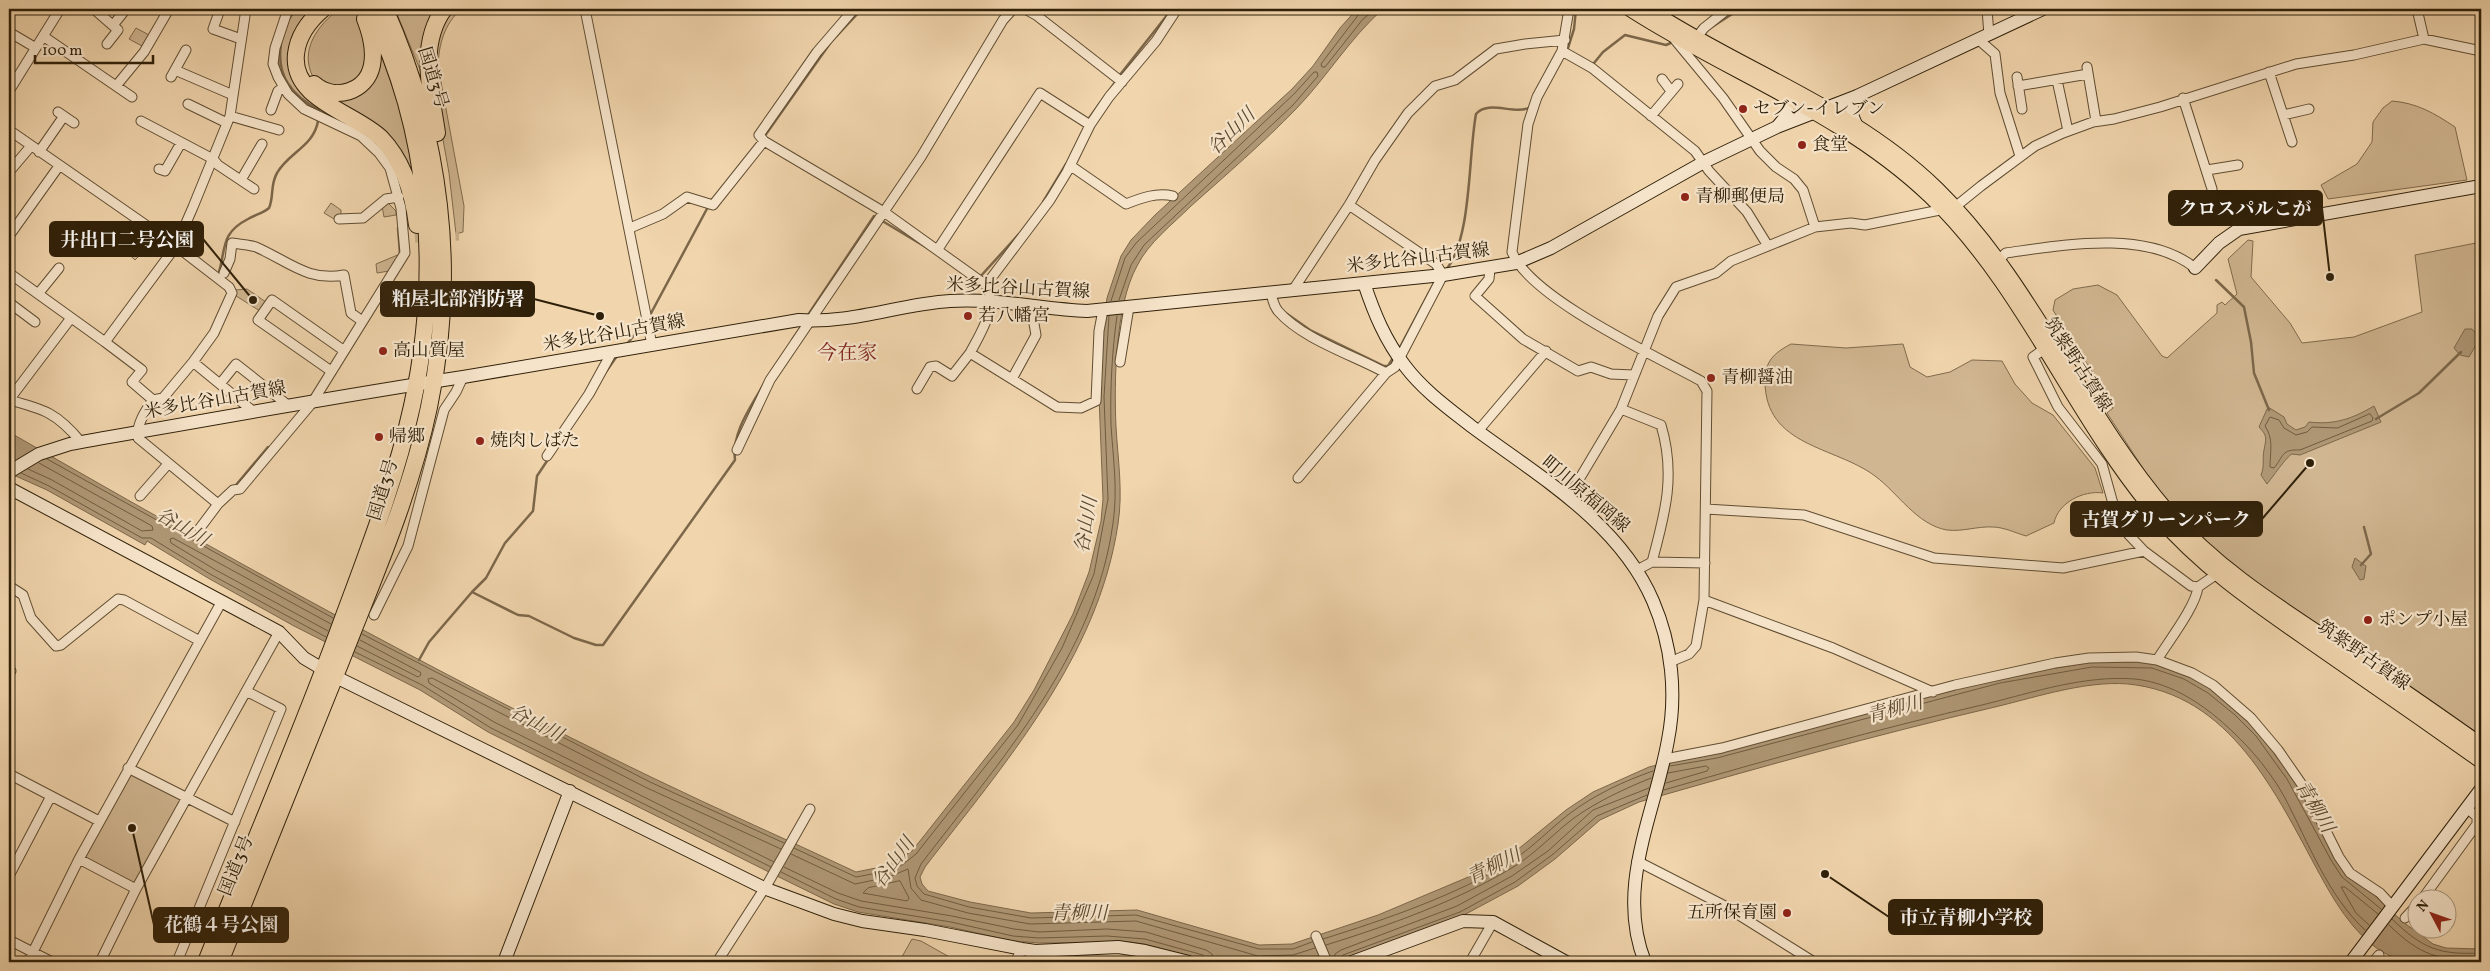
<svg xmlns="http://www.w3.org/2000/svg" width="2490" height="971" font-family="Vollkorn,'Noto Serif JP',serif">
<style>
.green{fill:#d0b691;stroke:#806b4d}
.water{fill:#af9775;stroke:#7c674a}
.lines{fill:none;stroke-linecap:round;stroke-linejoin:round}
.shore{stroke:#6f5c3f;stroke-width:1}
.stream{stroke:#7c674a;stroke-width:2.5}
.street-tunnel{stroke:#cab18c;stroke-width:9;stroke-dasharray:9 4.5;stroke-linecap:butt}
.street-casing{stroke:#604d32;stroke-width:11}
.secondary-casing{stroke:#2f2009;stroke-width:14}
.primary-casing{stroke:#2f2009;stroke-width:16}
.highway-casing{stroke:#2f2009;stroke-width:18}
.street{stroke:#f6e4ca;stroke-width:9}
.secondary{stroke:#f6e4ca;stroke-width:12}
.primary{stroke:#f1d5ad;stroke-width:14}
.highway{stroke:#f1d5ad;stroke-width:16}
.poi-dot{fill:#8f2418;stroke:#f6e4ca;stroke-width:2}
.labels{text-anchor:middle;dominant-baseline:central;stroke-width:4.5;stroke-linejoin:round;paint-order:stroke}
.street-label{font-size:18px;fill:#2f2009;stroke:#f6e4ca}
.poi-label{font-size:18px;fill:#2f2009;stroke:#f6e4ca;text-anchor:start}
.water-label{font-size:19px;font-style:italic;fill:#5c4a2f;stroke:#f6e4ca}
.quarter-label{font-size:20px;fill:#7a1f14;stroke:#f6e4ca}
.leader{fill:none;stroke:#2f2009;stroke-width:2}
.callout-dot{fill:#2f2009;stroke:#f6e4ca;stroke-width:2}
.callout{fill:#2f2009;stroke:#2f2009;stroke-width:2}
.callout-label{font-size:19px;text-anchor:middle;font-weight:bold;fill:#fff}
</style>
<rect width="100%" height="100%" fill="#f1d5ad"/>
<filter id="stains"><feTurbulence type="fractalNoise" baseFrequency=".004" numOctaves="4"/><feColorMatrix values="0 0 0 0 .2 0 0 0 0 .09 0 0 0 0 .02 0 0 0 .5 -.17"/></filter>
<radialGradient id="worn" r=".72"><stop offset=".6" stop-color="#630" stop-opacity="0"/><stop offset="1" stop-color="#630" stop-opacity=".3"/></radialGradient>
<path class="green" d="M294 9H317L292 58 342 121C304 105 267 86 282 37 285 27 287 18 294 9Z
M339 9H355C369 39 370 43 363 75L341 89 313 77C299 50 318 25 339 9Z
M395 9H440L421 72Z
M448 9H461C444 25 439 44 438 66L464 206 463 232 456 234 449 173 435 95V37Z
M136 28 149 35 142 46 129 39Z
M378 46 403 117 416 178 329 96H347Z
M2392 101C2417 103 2434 113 2455 127L2467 180 2328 199 2321 185 2357 164 2372 142 2373 122 2383 108Z
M386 201 396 211V215L384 217 382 206Z
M331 203 341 210V216L334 219 324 213Z
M136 225 138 226 125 243 139 256 135 260 120 246Z
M2248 240 2253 241 2251 277 2290 323 2302 343 2354 337 2422 312 2415 255 2481 242V735L2374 667 2248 582 2172 513 2107 413 2113 408C2096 374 2072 343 2053 310L2055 300 2073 289 2098 285 2117 295 2162 356 2167 358 2217 313V305L2222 302 2225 305 2237 294 2228 259Z
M400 254 389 271 377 273 376 264Z
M247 289 266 302 260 311 233 294 235 290Z
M1791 344 1846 348 1903 344 1910 367 1927 377 1950 372 1972 360 2002 361 2015 384 2032 403 2053 415 2095 468 2103 493C2083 490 2058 503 2054 523L2026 536C2016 533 2003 527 1993 527 1978 526 1962 532 1947 530 1917 525 1898 493 1875 476 1835 446 1765 447 1765 381 1765 361 1774 353 1791 344Z
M132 774 179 798 180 802 136 882 132 883 86 858 85 855 128 775Z
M912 939 921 941 953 959 951 962H899Z"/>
<path class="water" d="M1357 9H1383C1350 38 1327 77 1296 109 1263 143 1227 174 1191 206 1172 225 1149 242 1137 266 1115 306 1114 382 1116 427 1118 460 1123 492 1118 524 1098 658 1004 764 925 867L920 877 922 884 928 891 970 902 1031 913 1137 910 1259 945 1292 944 1378 915 1485 870 1511 855 1566 810 1593 792 1649 767 1999 678 2091 662 2139 661 2153 663 2187 675 2211 689 2238 711 2259 733 2292 776 2324 834 2370 891 2403 922 2433 944 2446 948 2481 949V962C2453 962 2419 968 2393 957 2362 945 2339 909 2324 882 2280 803 2237 700 2136 685 2093 678 2037 697 1995 707 1875 735 1757 768 1639 802L1600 820 1555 859 1518 886 1462 916 1339 962H1212L1144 944 1130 942 1039 943 1013 941 950 927 858 912 834 904 785 880 488 732 420 690 294 626 208 578 147 541 145 545 47 490 9 473V432C219 553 433 672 651 777 719 810 788 840 856 872L886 866 912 851 1014 722 1034 690 1073 614 1089 572 1101 521 1103 499 1099 396 1104 322 1107 298 1121 256 1131 240 1155 215 1292 89 1313 66 1340 28Z
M2465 329H2472L2480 338 2469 357 2460 355 2454 348Z
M2374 406 2381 422 2300 455C2297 455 2295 454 2292 454 2287 456 2272 478 2267 484L2261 475C2265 465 2262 459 2264 450 2266 439 2268 436 2259 427L2268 407 2284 417 2287 424 2296 430 2305 427 2309 422C2334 425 2352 419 2374 406Z
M2355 558 2366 566 2364 579 2360 580 2352 567Z"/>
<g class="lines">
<path class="shore" d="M1361 9 1359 14 1321 64 1322 67H1325L1363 19 1376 9
M1111 301 1125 258 1136 243 1295 93 1314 72H1317L1318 76 1293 105 1144 245 1131 265 1119 300
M1117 316C1112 351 1110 389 1111 425 1113 458 1118 490 1113 523 1095 656 999 762 921 864L915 878 917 886 924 894 969 907 1031 918 1136 915 1259 949H1293L1312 942
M2370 414 2373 418 2372 421 2300 450C2281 449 2284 456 2274 468L2270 467C2270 452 2274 439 2265 426L2270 417 2279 420 2284 428 2296 435 2307 432 2312 427 2337 428Z
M47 459 333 618
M28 469 52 480 142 531 153 530 152 526 39 463
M21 473 49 486 142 538H151L210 574 326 637
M328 631 214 569 171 543 170 539 173 538 331 624
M362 634 650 782 784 843
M357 646 418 677 421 675 420 672 360 640
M355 652 422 685 491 728 771 867
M1670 766 1717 758 2000 683 2092 667 2152 668 2184 679 2208 693 2235 715 2256 736 2287 779 2331 860 2342 877 2381 909
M1666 783 1707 771 1709 768 1706 766 1668 773
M1664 790C1770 759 1878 729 1986 704 2034 692 2085 675 2135 679 2173 683 2206 706 2233 732 2253 751 2272 774 2285 798 2308 842 2328 896 2365 930
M794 848 856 877 888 871 902 865 916 854 1018 725 1062 648 1094 574 1108 499 1104 397 1109 316
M791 854 855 884 889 877 908 869 911 888 921 900 968 913 1030 924 1136 921 1258 956 1293 955 1315 948
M774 862 494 722 429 683 428 679 432 678 647 788 781 849
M784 867 838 893 861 901 952 916 1014 929 1039 932 1107 929 1146 932 1206 950 1212 954 1214 962
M781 872 836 899 859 907 951 922 1013 936 1039 938 1107 936 1145 939 1203 955 1207 962
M900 881 909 898 907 901 863 893 868 888Z
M2392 919C2423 949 2439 955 2481 953
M2369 925 2356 913 2341 887H2345L2378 914
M2389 925C2421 956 2437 960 2481 960
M1323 939C1384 920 1460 894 1513 860 1533 847 1550 829 1569 814 1594 795 1624 781 1653 771
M1326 945C1390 925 1458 901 1515 866 1537 852 1554 833 1574 818 1598 801 1624 789 1651 778
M1333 962 1335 954 1341 950 1457 906 1512 876 1548 851 1593 810 1649 788
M1340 962 1343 955 1460 912 1515 882 1552 855 1597 816 1647 795"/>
<path class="stream" d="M288 20 296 9
M1704 32 1740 9
M281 44C276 76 292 96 319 110
M1567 51 1574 29 1576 9
M1594 63 1603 52 1625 35 1666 45 1673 42
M1119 76 1172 9
M1087 121 1116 81
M764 137 831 42 862 9
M1043 202 1066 164
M398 228 400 254
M1446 270C1472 238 1468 157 1476 114 1489 99 1514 116 1531 107
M219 272C226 247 221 233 248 219 255 215 263 213 269 208 274 197 270 185 277 173 288 153 314 146 318 121
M979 278 1019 234
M2216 280 2244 307 2251 342 2254 373 2269 410
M1283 311 1310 330 1384 366H1388L1393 358
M808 315 874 216 929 249
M649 317 709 205
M792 340 803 324
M627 344 644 323
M1399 349 1434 283
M603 376 617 356
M2376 419 2419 393 2461 352
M236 485 268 447
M2361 565 2371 554 2364 527
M472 592 486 578 505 543 533 511 537 476 549 458
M419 660 429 642 472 592 518 615 529 616 574 638 596 645H603L735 460C732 433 749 410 762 387"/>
<path class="street-tunnel" d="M415 238 459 236"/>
<g class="street-casing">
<path id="street" d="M94 9 118 30 107 44
M585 9 652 345
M854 9 817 52 759 135 764 141 884 212 986 285C999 306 980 334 970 353L1057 407 1081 408 1096 401 1099 331 1103 310
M1025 9 1036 15 1122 82
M1569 9 1562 51 1537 97 1528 124 1512 252C1530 298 1656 356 1701 381L1707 391 1704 600 1696 646 1689 654 1670 662
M1987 9 1989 35
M2417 9 2424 39
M218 15 213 29 241 39
M114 24 126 9
M9 32 36 48
M43 36 132 97
M1697 37 1704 28 1728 9
M1675 40 1723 98 1760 151 1776 167 1794 179 1803 190 1815 227
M1979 40 1995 54 2000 93 2020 156
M1562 51 1592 68 1695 151 1709 171 1747 212 1768 246
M2087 67 2096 121
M175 70 233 95
M2269 72 2292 142
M171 77 186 50
M2017 77 2022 109
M1662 79 1671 91
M2057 80 2068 131
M116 86 144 52 169 9
M2018 86 2088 74
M9 91 60 9
M2183 98 2212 189
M188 104 227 123
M271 110 278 91 284 87
M58 112 74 123
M2283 115 2309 109
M230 116 279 130
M1651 116 1678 84
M141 121 213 159 218 165 254 189
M9 130 176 246 229 287 232 293 214 333 193 362 163 398 153 400C145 411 136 425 138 438L218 504 233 490 240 489 312 403 405 253 401 208 390 168 379 153 361 136 304 109 288 94 278 77 273 64 275 48 288 9
M39 152 64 116
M1071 166 1126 204C1141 198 1157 192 1173 196
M159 169 165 171 181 143
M2207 170 2238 165
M9 172 31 146
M241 180 262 144
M339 219 363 218 386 199 399 197
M630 228 663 214 687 197 713 205 764 141
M9 236 59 166
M938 249 1040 93 1090 125
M1998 260 2006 253C2063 245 2147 229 2195 268
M1490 269 1489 279 1475 296 1523 339 1578 371 1591 367 1611 374 1633 375
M9 273 105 342
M224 273 230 259 232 243C240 244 249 245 256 247 288 261 308 282 344 275L351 313 362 321
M986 285 1050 200 1067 172 1090 125 1109 97 1156 41 1177 9
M1293 290 1349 205 1375 160 1408 113 1435 86 1455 80 1496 49 1525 44 1565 40
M1271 292C1272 298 1274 306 1278 311 1302 339 1353 355 1386 373
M38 294 59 268
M9 308 11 304 35 322
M2044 349 2033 357 2058 407 2102 464 2117 518 2129 535 2144 551
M193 362 254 412
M1120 362 1129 307
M331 371 258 320 272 300 343 350
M1012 379 1036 335 1031 307
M220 384 236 364 289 406
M917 389 930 367 936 366 952 376 970 353
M9 400 71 318
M9 400C44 409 57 413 81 442
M153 400 132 382 142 370 105 342 176 246 193 207 230 116 246 9
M1621 409 1661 425C1676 475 1665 514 1652 562
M1478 431 1546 351
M737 450 770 380 921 157 1003 20 1013 9
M547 456 589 394 612 352
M1298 478 1386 373 1395 367 1443 275 1436 264 1349 205
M140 496 168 464
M1568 498 1621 409 1658 316 1676 287 1716 273 1731 261 1815 227 1851 223 1865 225 1955 207 1981 186 2035 146 2063 133 2093 122 2114 119 2160 107 2296 64 2354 55 2424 39 2481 51
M1706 509 1804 515 1934 558 2063 568 2144 551 2191 586 2198 587 2217 574
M200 528 218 504
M1637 570 1652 562 1705 563
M9 586 23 595 31 618 56 646 61 645 118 599 124 600 200 641
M1704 600 1833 648 1933 692
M374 615 408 546 444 410 456 392 463 377
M2157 660C2168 642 2196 606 2198 587
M9 673 11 671
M1665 759 1722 748 1955 685 2055 663 2089 658 2136 657 2157 660 2192 673 2213 685 2251 718 2278 750 2305 789 2339 857 2350 873 2380 893 2393 907
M128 768 235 822
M9 774 99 821
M79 859 136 889
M1637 861 1723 905 1814 962
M9 876 51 796
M2423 898 2477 824V817L2467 808
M2405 918 2418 904
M1316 936 1327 962
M9 940 52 962
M1035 951 1054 962
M28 962 79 859 222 601
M100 962 136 889 279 632
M177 962 281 709 246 691
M717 962 768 883 810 809
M1015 962 1022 949
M1470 962 1493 922
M2373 962 2379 955"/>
</g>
<g class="secondary-casing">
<path id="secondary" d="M1857 96C1849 106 1851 115 1857 126
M1777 127C1787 116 1791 110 1785 96
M2195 268 2219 243 2239 229 2481 186
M1364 283C1374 313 1385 340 1405 366 1423 390 1448 408 1471 426 1538 476 1619 522 1653 601 1672 645 1677 694 1668 740 1655 814 1615 887 1645 962
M9 472 39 454 70 444C201 421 332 397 463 377L799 320C850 324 900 304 950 301 996 298 1042 309 1087 311L1443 275 1516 263 1551 248 1704 162 1777 127 1857 96 2043 9
M9 488 279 632 304 658 336 677 764 888 834 914 862 921 925 930 1022 949 1035 951 1118 947 1145 951 1189 962
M504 962 570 791
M1352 962 1463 921 1493 922 1566 962
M2351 962 2481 789"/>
</g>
<g class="primary-casing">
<path id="primary" d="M1630 9C1729 73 1843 113 1930 196 2025 287 2073 417 2158 516 2202 568 2259 606 2315 645 2370 683 2426 722 2481 761
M1648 9C1743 71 1854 108 1937 189 2032 282 2081 411 2168 512 2216 568 2279 607 2341 648 2388 680 2435 712 2481 745"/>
</g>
<g class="highway-casing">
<path id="highway" d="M323 9C310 20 298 36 296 54 291 100 354 112 381 138 404 162 413 193 417 225
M314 84C334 102 367 92 372 65 375 49 371 34 365 19
M437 133C431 92 418 45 444 9
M206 962C251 849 300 736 342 621 368 551 396 479 412 406 441 273 431 132 370 9
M220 962C261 861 302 760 342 659 374 577 411 493 429 407 458 272 441 135 385 9"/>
</g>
<use href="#street" class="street"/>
<use href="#secondary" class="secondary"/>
<use href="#primary" class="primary"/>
<use href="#highway" class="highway"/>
</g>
<g class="poi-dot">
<circle cx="1743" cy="109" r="5"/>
<circle cx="1802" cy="145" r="5"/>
<circle cx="1685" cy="197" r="5"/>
<circle cx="968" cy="316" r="5"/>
<circle cx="383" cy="351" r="5"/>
<circle cx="1711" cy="378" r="5"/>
<circle cx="379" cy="437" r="5"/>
<circle cx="480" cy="441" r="5"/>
<circle cx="2368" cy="620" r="5"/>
<circle cx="1787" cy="913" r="5"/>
</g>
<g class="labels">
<g class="street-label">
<text transform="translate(432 78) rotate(73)">国道3号</text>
<text transform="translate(1418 259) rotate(-7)">米多比谷山古賀線</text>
<text transform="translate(1018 289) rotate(3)">米多比谷山古賀線</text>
<text transform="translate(614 334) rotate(-10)">米多比谷山古賀線</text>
<text transform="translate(2077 365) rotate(57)">筑紫野古賀線</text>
<text transform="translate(215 401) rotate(-10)">米多比谷山古賀線</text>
<text transform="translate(384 490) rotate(-73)">国道3号</text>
<text transform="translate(1585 495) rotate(40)">町川原福岡線</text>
<text transform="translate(2363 656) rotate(35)">筑紫野古賀線</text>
<text transform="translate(237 866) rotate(-68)">国道3号</text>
</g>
<g class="poi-label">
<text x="1753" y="109">セブン-イレブン</text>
<text x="1812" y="145">食堂</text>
<text x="1695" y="197">青柳郵便局</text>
<text x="978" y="316">若八幡宮</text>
<text x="393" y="351">高山質屋</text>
<text x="1721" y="378">青柳醤油</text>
<text x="389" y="437">帰郷</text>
<text x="490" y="441">焼肉しばた</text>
<text x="2378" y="620">ポンプ小屋</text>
<text x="1777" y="913" text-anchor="end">五所保育園</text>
</g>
<g class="water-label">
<text transform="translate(1232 132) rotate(-44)">谷山川</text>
<text transform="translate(1087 525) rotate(-81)">谷山川</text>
<text transform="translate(182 528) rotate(30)">谷山川</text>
<text transform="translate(1895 710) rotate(-15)">青柳川</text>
<text transform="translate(536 724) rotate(28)">谷山川</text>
<text transform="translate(2314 807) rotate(59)">青柳川</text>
<text transform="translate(894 863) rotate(-54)">谷山川</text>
<text transform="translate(1494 867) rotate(-26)">青柳川</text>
<text x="1079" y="914">青柳川</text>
</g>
<g class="quarter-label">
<text x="847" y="354">今在家</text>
</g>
</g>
<path class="leader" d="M2330 277L2322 208M253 300L203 239M600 316L534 299M2310 463L2262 519M1825 874L1889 917M132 828L154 925"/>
<g class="callout-dot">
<circle cx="2330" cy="277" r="5"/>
<circle cx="253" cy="300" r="5"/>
<circle cx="600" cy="316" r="5"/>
<circle cx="2310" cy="463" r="5"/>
<circle cx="1825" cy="874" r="5"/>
<circle cx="132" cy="828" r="5"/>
</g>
<g class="callout">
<rect x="2169" y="191" width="153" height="34" rx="5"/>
<rect x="50" y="222" width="153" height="34" rx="5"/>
<rect x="381" y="282" width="153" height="34" rx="5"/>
<rect x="2071" y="502" width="191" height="34" rx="5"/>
<rect x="1889" y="900" width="153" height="34" rx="5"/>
<rect x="154" y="908" width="134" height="34" rx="5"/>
</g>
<g class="callout-label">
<text x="2245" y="215">クロスパルこが</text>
<text x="127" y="246">井出口二号公園</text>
<text x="458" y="305">粕屋北部消防署</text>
<text x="2166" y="526">古賀グリーンパーク</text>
<text x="1966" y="924">市立青柳小学校</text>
<text x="221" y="931">花鶴４号公園</text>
</g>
<rect width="2490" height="971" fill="none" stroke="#f1d5ad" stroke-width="30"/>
<rect x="10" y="10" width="2470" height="951" fill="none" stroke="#2f2009" stroke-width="2.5"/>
<rect x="15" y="15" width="2460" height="941" fill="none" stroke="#2f2009"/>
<g transform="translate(2432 914) rotate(311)"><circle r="24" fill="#f6e4ca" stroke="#a6967d"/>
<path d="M0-4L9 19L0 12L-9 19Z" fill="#8f2418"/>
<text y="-8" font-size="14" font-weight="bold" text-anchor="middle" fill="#2f2009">N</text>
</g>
<path d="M35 55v8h118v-8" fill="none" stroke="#2f2009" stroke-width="2.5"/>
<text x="42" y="55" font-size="15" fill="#2f2009" stroke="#f6e4ca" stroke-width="4" paint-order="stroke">100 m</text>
<rect width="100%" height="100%" filter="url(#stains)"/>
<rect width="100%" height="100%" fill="url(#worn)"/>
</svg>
